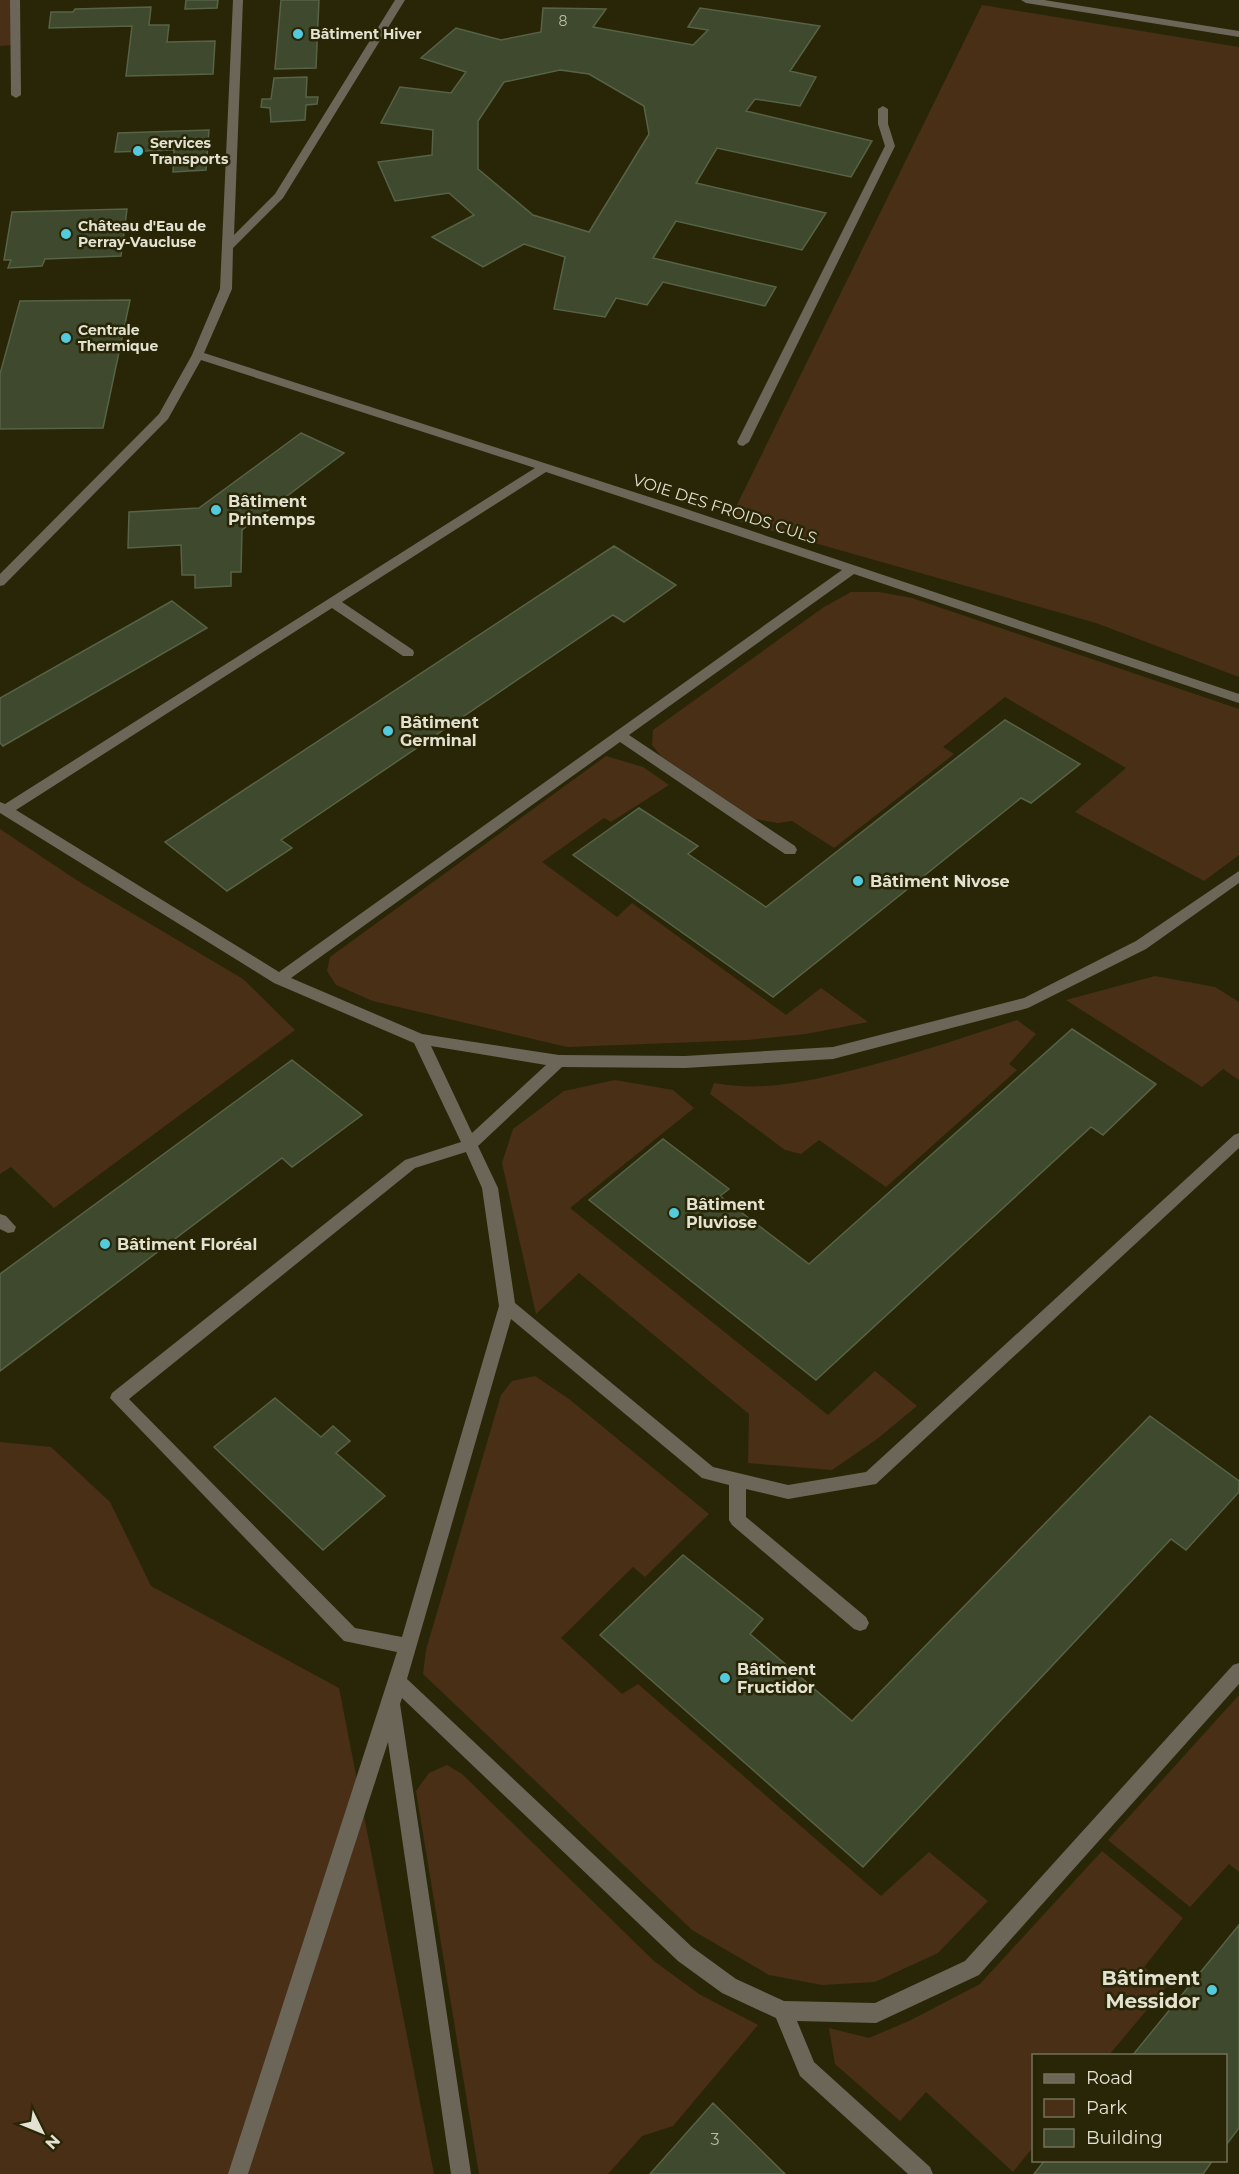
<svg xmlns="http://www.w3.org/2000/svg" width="1239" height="2174" font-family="Montserrat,sans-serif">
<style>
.green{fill:#492f16}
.building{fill:#3e492d;stroke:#576246;stroke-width:1.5;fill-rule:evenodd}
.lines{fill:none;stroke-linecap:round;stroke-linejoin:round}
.minor{fill:#6c6659;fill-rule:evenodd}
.poi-dot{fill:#54cadd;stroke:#292608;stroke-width:2}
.labels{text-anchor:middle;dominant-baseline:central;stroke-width:5;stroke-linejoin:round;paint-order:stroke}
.number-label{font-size:14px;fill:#babca8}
.far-poi-label{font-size:14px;font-weight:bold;fill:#e3e2d1;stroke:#292608;text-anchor:start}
.poi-label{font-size:16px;font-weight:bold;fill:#e3e2d1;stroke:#292608;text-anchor:start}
.street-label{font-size:16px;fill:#e3e2d1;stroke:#292608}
.near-number-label{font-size:16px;fill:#babca8}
.near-poi-label{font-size:20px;font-weight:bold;fill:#e3e2d1;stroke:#292608;text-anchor:end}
</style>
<rect width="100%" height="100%" fill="#292608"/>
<path class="green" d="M0 0H12L15 45 0 46Z
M982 5 1239 47V677L1096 623 730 519Z
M851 592H879L912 598 1239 709V855L1204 881 1075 812 1126 768 1005 697 943 747 954 754 834 848 792 821 778 823 755 819 661 756 652 745 653 730 824 607Z
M606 756 643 767 669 785 611 822 604 818 542 862 617 917 632 903 786 1015 821 988 868 1022 806 1034 748 1040 567 1047 373 1001 336 985 327 971 330 957Z
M0 829 78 881 243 979 295 1030 54 1208 11 1167 0 1174Z
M1155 976 1215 987 1239 1002V1080L1223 1069 1202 1087 1066 1000Z
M1017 1020 1036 1034 1009 1064 1017 1070 886 1187 819 1140 801 1154 785 1150 710 1094 714 1083C768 1093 819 1079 872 1065 921 1052 968 1036 1017 1020Z
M615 1080 673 1090 694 1108 570 1208 828 1415 875 1371 917 1406 877 1439 832 1470 748 1463 749 1414 579 1273 536 1314 502 1163 513 1129 564 1091Z
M535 1376 569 1399 709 1514 645 1577 633 1567 561 1638 622 1694 638 1684 881 1896 929 1852 988 1901 938 1953 875 1982 822 1985 769 1975 692 1930 423 1674 426 1650 501 1395 512 1381Z
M0 1442 51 1447 110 1502 151 1586 339 1688 434 2174H0Z
M1239 1695V1872L1229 1864 1190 1907 1108 1840Z
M447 1765 462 1774 654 1961 699 1994 758 2025 673 2126 642 2136 608 2174H479L416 1791 429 1773Z
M1102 1851 1183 1918 1144 1967 1167 1986 1109 2055 1034 2056 1033 2147 1013 2172 926 2092 900 2121 835 2064 829 2028 869 2038 911 2020 980 1984Z"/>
<path class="building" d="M186 0H218L217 8 185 9Z
M281 0H319L316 68 275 69Z
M151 7 149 25H169L167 42 215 41 213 74 126 76 132 26 49 28 51 12H73L75 9Z
M543 8 606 9 593 27 693 45 708 30 688 27 700 8 820 26 790 71 816 77 800 106 755 99 746 111 872 141 851 177 717 148 696 183 826 213 802 250 676 221 653 258 776 287 765 306 663 282 647 305 616 298 605 317 554 309 565 257 524 244 483 267 432 237 474 215 449 193 395 201 378 162 432 155 433 130 381 123 400 87 451 93 466 72 421 58 456 28 501 40 541 32ZM560 70 589 74 644 106 649 134 589 232 533 215 478 169V121L504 82Z
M307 77 306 97H318L317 104 306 105 305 120 271 122 270 108 261 107 262 99H271L274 78Z
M209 130 206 170 173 172 174 150 115 152 118 133Z
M127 209 121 256 45 259 42 266 8 268 11 260H4L12 212Z
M130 300 103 428 0 429V374L20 301Z
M301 433 344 453 242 530 241 572H231V586L195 588V575H182L181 545 128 548 129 512 199 508Z
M614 546 676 585 624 622 613 615 281 840 292 848 227 891 165 842Z
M172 601 207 628 3 746 0 743V698Z
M1005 720 1080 764 1031 803 1021 798 773 997 573 855 639 808 698 846 688 854 766 907Z
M1072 1029 1156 1084 1103 1135 1091 1127 816 1380 589 1200 663 1139 729 1189 720 1196 809 1264Z
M292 1060 362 1115 292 1167 282 1158 0 1371V1274Z
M275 1398 321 1437 333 1426 350 1441 336 1453 385 1496 323 1550 214 1447Z
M1150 1416 1239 1481V1492L1186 1550 1171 1539 863 1867 600 1635 683 1555 763 1619 750 1634 852 1721Z
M1239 1925V2128L1226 2145V2056H1132Z
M713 2103 785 2174H650Z
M1045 2160H1213L1203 2174H1034Z"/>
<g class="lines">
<path class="minor" d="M10 0H20L21 95 16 98 11 95Z
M233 0H243L234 235 275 194 395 0H405L283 198 233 248 232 289 204 353 677 506 1239 694V703L854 574 629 735 795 846 797 850 795 854H785L620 742 291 978 422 1034 559 1055 685 1056 833 1047 1024 998 1136 941 1239 871V883L1146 949 1028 1008 833 1059 685 1068 562 1067 478 1146 498 1188 515 1303 713 1467 788 1485 866 1472 1234 1135 1239 1133V1148L876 1484 788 1499 746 1489V1517L866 1617 869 1623 866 1629 860 1631 854 1629 732 1525 729 1520V1485L702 1478 511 1319 407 1679 692 1947 736 1979 784 2001 875 2003 965 1961 1233 1665 1239 1663V1684L979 1975 876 2023 797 2021 814 2062 930 2167 933 2174H908L800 2076 776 2018 722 1993 678 1961 402 1698 400 1704 471 2174H451L388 1742 248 2174H228L397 1652 344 1641 110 1398 112 1393 405 1160 461 1142 414 1043 274 983 0 813V802L5 804 535 468 201 360 168 419 4 585 0 586V574L159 414 192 355 220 289ZM546 472 842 570 279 972 16 810 332 608 403 656H413L414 653 413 650 342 602ZM431 1046 546 1065 472 1133ZM466 1152 482 1188 499 1306 402 1637 355 1628 129 1399 415 1168Z
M1021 0H1044L1239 31V37L1026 3Z
M883 106 888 109V124L895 146 749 442 743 446 739 445 737 442 885 146 878 124V109Z
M0 1214 6 1216 16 1227 14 1232 8 1233 0 1229Z"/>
</g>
<g class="poi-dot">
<circle cx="298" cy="34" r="6"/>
<circle cx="138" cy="151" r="6"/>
<circle cx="66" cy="234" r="6"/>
<circle cx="66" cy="338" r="6"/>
<circle cx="216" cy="510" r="6"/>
<circle cx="388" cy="731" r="6"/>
<circle cx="858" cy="881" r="6"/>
<circle cx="674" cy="1213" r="6"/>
<circle cx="105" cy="1244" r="6"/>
<circle cx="725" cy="1678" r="6"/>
<circle cx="1212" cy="1990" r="6"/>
</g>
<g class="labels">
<g class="number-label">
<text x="563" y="21">8</text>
</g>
<g class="far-poi-label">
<text x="310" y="34">Bâtiment Hiver</text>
<text x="150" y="143">Services<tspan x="150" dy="16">Transports</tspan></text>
<text x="78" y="226">Château d'Eau de<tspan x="78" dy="16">Perray-Vaucluse</tspan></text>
<text x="78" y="330">Centrale<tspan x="78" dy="16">Thermique</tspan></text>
</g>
<g class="poi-label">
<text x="228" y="501">Bâtiment<tspan x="228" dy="18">Printemps</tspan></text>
<text x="400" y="722">Bâtiment<tspan x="400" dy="18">Germinal</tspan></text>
<text x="870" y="881">Bâtiment Nivose</text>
<text x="686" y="1204">Bâtiment<tspan x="686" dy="18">Pluviose</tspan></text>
<text x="117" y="1244">Bâtiment Floréal</text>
<text x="737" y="1669">Bâtiment<tspan x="737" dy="18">Fructidor</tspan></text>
</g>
<g class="street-label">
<text transform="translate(725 509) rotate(18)">VOIE DES FROIDS CULS</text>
</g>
<g class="near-number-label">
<text x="715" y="2139">3</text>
</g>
<g class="near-poi-label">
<text x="1200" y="1978">Bâtiment<tspan x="1200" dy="23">Messidor</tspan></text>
</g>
</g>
<rect x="1032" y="2054" width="195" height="108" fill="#292608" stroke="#737158" stroke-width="1.5"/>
<rect x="1044" y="2074" width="30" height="9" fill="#6c6659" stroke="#737158" stroke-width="1.5"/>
<text x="1086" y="2084" font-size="18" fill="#e3e2d1">Road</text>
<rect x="1044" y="2099" width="30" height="18" fill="#492f16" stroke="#737158" stroke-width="1.5"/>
<text x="1086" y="2114" font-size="18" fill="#e3e2d1">Park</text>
<rect x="1044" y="2129" width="30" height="18" fill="#3e492d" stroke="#737158" stroke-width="1.5"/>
<text x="1086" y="2144" font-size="18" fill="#e3e2d1">Building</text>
<g transform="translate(42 2132) rotate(133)" stroke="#292608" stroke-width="4.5" paint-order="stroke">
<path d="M0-4.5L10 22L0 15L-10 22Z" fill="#e3e2d1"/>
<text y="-9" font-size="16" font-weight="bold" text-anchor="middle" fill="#e3e2d1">N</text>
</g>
</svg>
